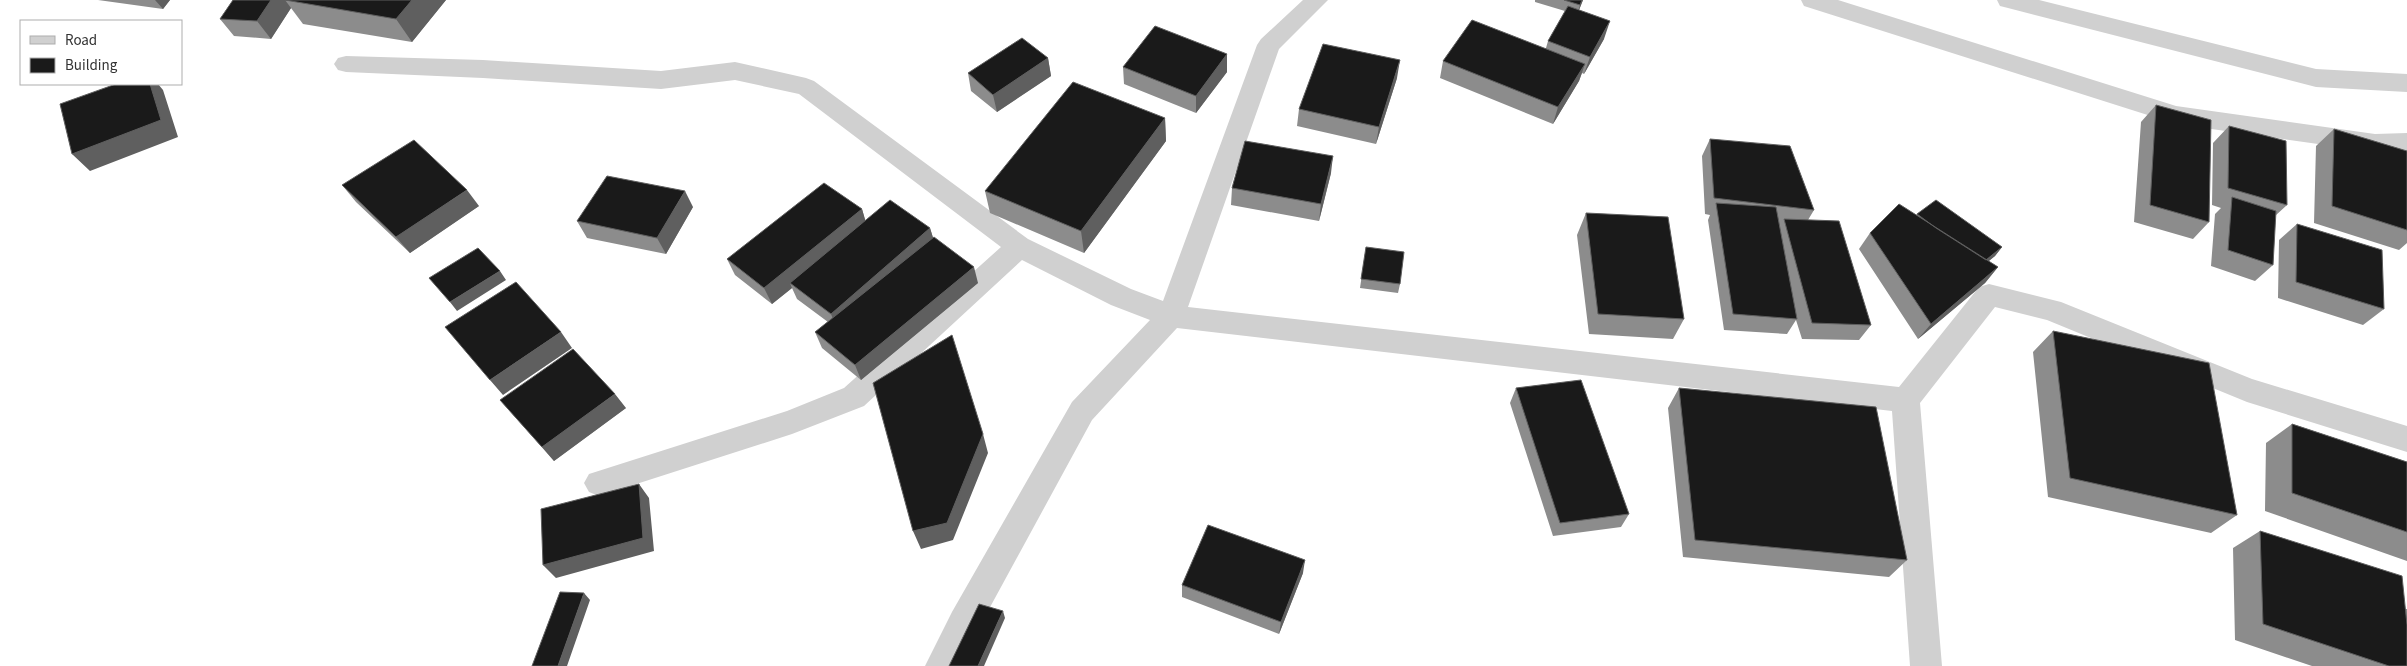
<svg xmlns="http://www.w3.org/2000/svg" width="2407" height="666" font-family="'Source Sans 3',sans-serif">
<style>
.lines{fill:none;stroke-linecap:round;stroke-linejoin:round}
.minor{fill:#d0d0d0;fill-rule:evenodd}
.wall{fill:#8c8c8c}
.shaded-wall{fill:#5f5f5f}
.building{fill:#1a1a1a;stroke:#5f5f5f}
</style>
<rect width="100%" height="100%" fill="#fff"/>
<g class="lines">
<path class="minor" d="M1303 0H1328L1279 49 1188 307 1899 387 1979 287 1989 284 2061 302 2252 379 2407 426V452L2247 402 2047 320 1995 307 1920 403 1942 666H1910L1892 411 1177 328 1092 420 958 666H925L952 612 1072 402 1150 320 1111 305 1022 260 864 406 792 434 599 496 589 492 584 483 589 474 787 411 844 388 1001 247 799 94 735 80 661 89 483 78 346 72 338 70 334 64 338 58 346 56 483 60 661 71 735 62 806 78 814 81 1028 239 1131 289 1163 301 1257 45 1261 39Z
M1801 0H1838L2176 106 2375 134 2407 133V151L2375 152 2176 124 1804 6Z
M1997 0H2039L2316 69 2407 74V92L2316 87 2008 8 2000 6Z"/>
</g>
<path class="wall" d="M98 0H170L163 9Z
M233 0H446L412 42 303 24 291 8 271 39 234 36 220 19Z
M1535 0H1583L1579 10 1604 39 1584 74 1582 73 1579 81 1553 124 1440 78 1443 61 1546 48 1548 41 1565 11 1535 2Z
M1227 54V72L1196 113 1124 84 1123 67Z
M1048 58 1051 76 997 112 971 91 968 73Z
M1397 78 1376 144 1297 126 1299 109Z
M2156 105 2209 222 2193 239 2134 222 2141 122Z
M1165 118 1166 141 1084 253 990 213 985 191Z
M2229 126 2287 205 2275 216 2273 265 2255 281 2211 266 2215 214 2221 208 2212 205 2213 143Z
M2334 129 2407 151V243L2399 250 2314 223 2316 146Z
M1710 139 1814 210 1808 220 1871 325 1859 340 1802 339 1796 320 1787 334 1724 330 1708 220 1710 215 1705 214 1702 156Z
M1331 173 1319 221 1231 205 1232 188Z
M342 185 479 206 410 253 356 202Z
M693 207 666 254 587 238 577 221Z
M862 209 865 220 930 228 933 238 978 283 861 380 822 348 815 332 828 322 797 299 792 288 772 304 735 275 727 259Z
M1586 213 1684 319 1673 339 1589 334 1577 235Z
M1917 214 2002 247 1995 256 1988 261 1998 267 1985 283 1918 339 1859 249 1870 233 1916 215Z
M2297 224 2384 309 2363 325 2278 298 2279 240Z
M1366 247 1400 284 1398 293 1360 288Z
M2053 331 2237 515 2211 533 2048 497 2033 352Z
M1516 388 1629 514 1621 527 1553 536 1510 403Z
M1679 388 1907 560 1889 577 1683 557 1668 408Z
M500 400 626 408 554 461Z
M2292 424 2407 462V561L2265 511 2266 443Z
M2260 531 2405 609H2407V666H2312L2235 640 2233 548Z
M1303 573 1279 634 1182 597V585Z"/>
<path class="shaded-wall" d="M155 0H170L163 9Z
M271 0H297H285L291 8 271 39 257 21Z
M412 0H446L412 42 396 19Z
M1582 0H1583L1577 15 1580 5Z
M1610 21 1604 39 1584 74 1590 57Z
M1227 54V72L1196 113V96Z
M1048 58 1051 76 997 112 993 95Z
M1400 60 1397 78 1376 144 1379 127Z
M1585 64 1579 81 1553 124 1558 107Z
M150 84H158L163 90 178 137 90 171 72 154Z
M1165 118 1166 141 1084 253 1081 231Z
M1333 156 1331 173 1319 221 1321 204Z
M467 190 479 206 410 253 396 237Z
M685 191 693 207 666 254 657 238Z
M862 209 867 226 790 283 792 288 772 304 764 288Z
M930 228 935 244 837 329 831 314Z
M2002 247 1995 256 1977 271 1984 262Z
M974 267 978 283 861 380 855 365Z
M1998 267 1985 283 1918 339 1931 324Z
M500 271 506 280 457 311 450 302Z
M561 332 572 348 503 395 490 380Z
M615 394 626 408 554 461 542 447Z
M983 434 988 453 953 540 921 549 913 531Z
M639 484 649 498 654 551 556 578 543 565Z
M1305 560 1303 573 1279 634 1281 622Z
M584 593 590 600 567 666H558Z
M1003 611 1005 618 984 666H978Z"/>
<path class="building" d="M233 0H271L257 21 220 19Z
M285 0H412L396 19Z
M1564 0H1582L1580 5Z
M1568 6 1610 21 1590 57 1548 41Z
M1472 20 1585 64 1558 107 1443 61Z
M1155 26 1227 54 1196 96 1123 67Z
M1022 38 1048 58 993 95 968 73Z
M1323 44 1400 60 1379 127 1299 109Z
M1073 82 1165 118 1081 231 985 191Z
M116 84H150L161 120 72 154 60 104Z
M2156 105 2211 120 2209 222 2150 205Z
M2229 126 2286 141 2287 205 2228 188Z
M2334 129 2407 151V230L2332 206Z
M1710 139 1790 146 1814 210 1714 198Z
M414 140 467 190 396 237 342 185Z
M1245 141 1333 156 1321 204 1232 188Z
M607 176 685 191 657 238 577 221Z
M824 183 862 209 764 288 727 259Z
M2232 197 2276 211 2273 265 2228 250Z
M890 200 930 228 831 314 790 283Z
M1936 200 2002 247 1986 260 1936 228 1917 214Z
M1716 203 1776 207 1797 319 1733 314Z
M1899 204 1998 267 1931 324 1870 233Z
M1586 213 1668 217 1684 319 1598 314Z
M1784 219 1839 221 1871 325 1812 323Z
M2297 224 2382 250 2384 309 2296 282Z
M934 237 974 267 855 365 815 332Z
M1366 247 1404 252 1400 284 1361 279Z
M478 248 500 271 450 302 429 278Z
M516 282 561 332 490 380 445 327Z
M2053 331 2209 363 2237 515 2070 478Z
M952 335 983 434 947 523 913 531 873 383Z
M573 349 615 394 542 447 500 400Z
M1581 380 1629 514 1560 523 1516 388Z
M1679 388 1876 407 1907 560 1695 540Z
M2292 424 2407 462V532L2292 493Z
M639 484 643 538 543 565 541 509Z
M1208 525 1305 560 1281 622 1182 585Z
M2260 531 2402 576 2407 625V666H2389L2263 624Z
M560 592 584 593 558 666H532Z
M979 604 1003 611 978 666H949Z"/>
<rect x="20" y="20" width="162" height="65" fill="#ffffff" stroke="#adadad"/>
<rect x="30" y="36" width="25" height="8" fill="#d0d0d0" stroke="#adadad"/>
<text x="65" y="45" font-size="15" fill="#333333">Road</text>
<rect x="30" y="58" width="25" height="15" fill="#1a1a1a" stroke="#adadad"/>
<text x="65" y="70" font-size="15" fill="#333333">Building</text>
</svg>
